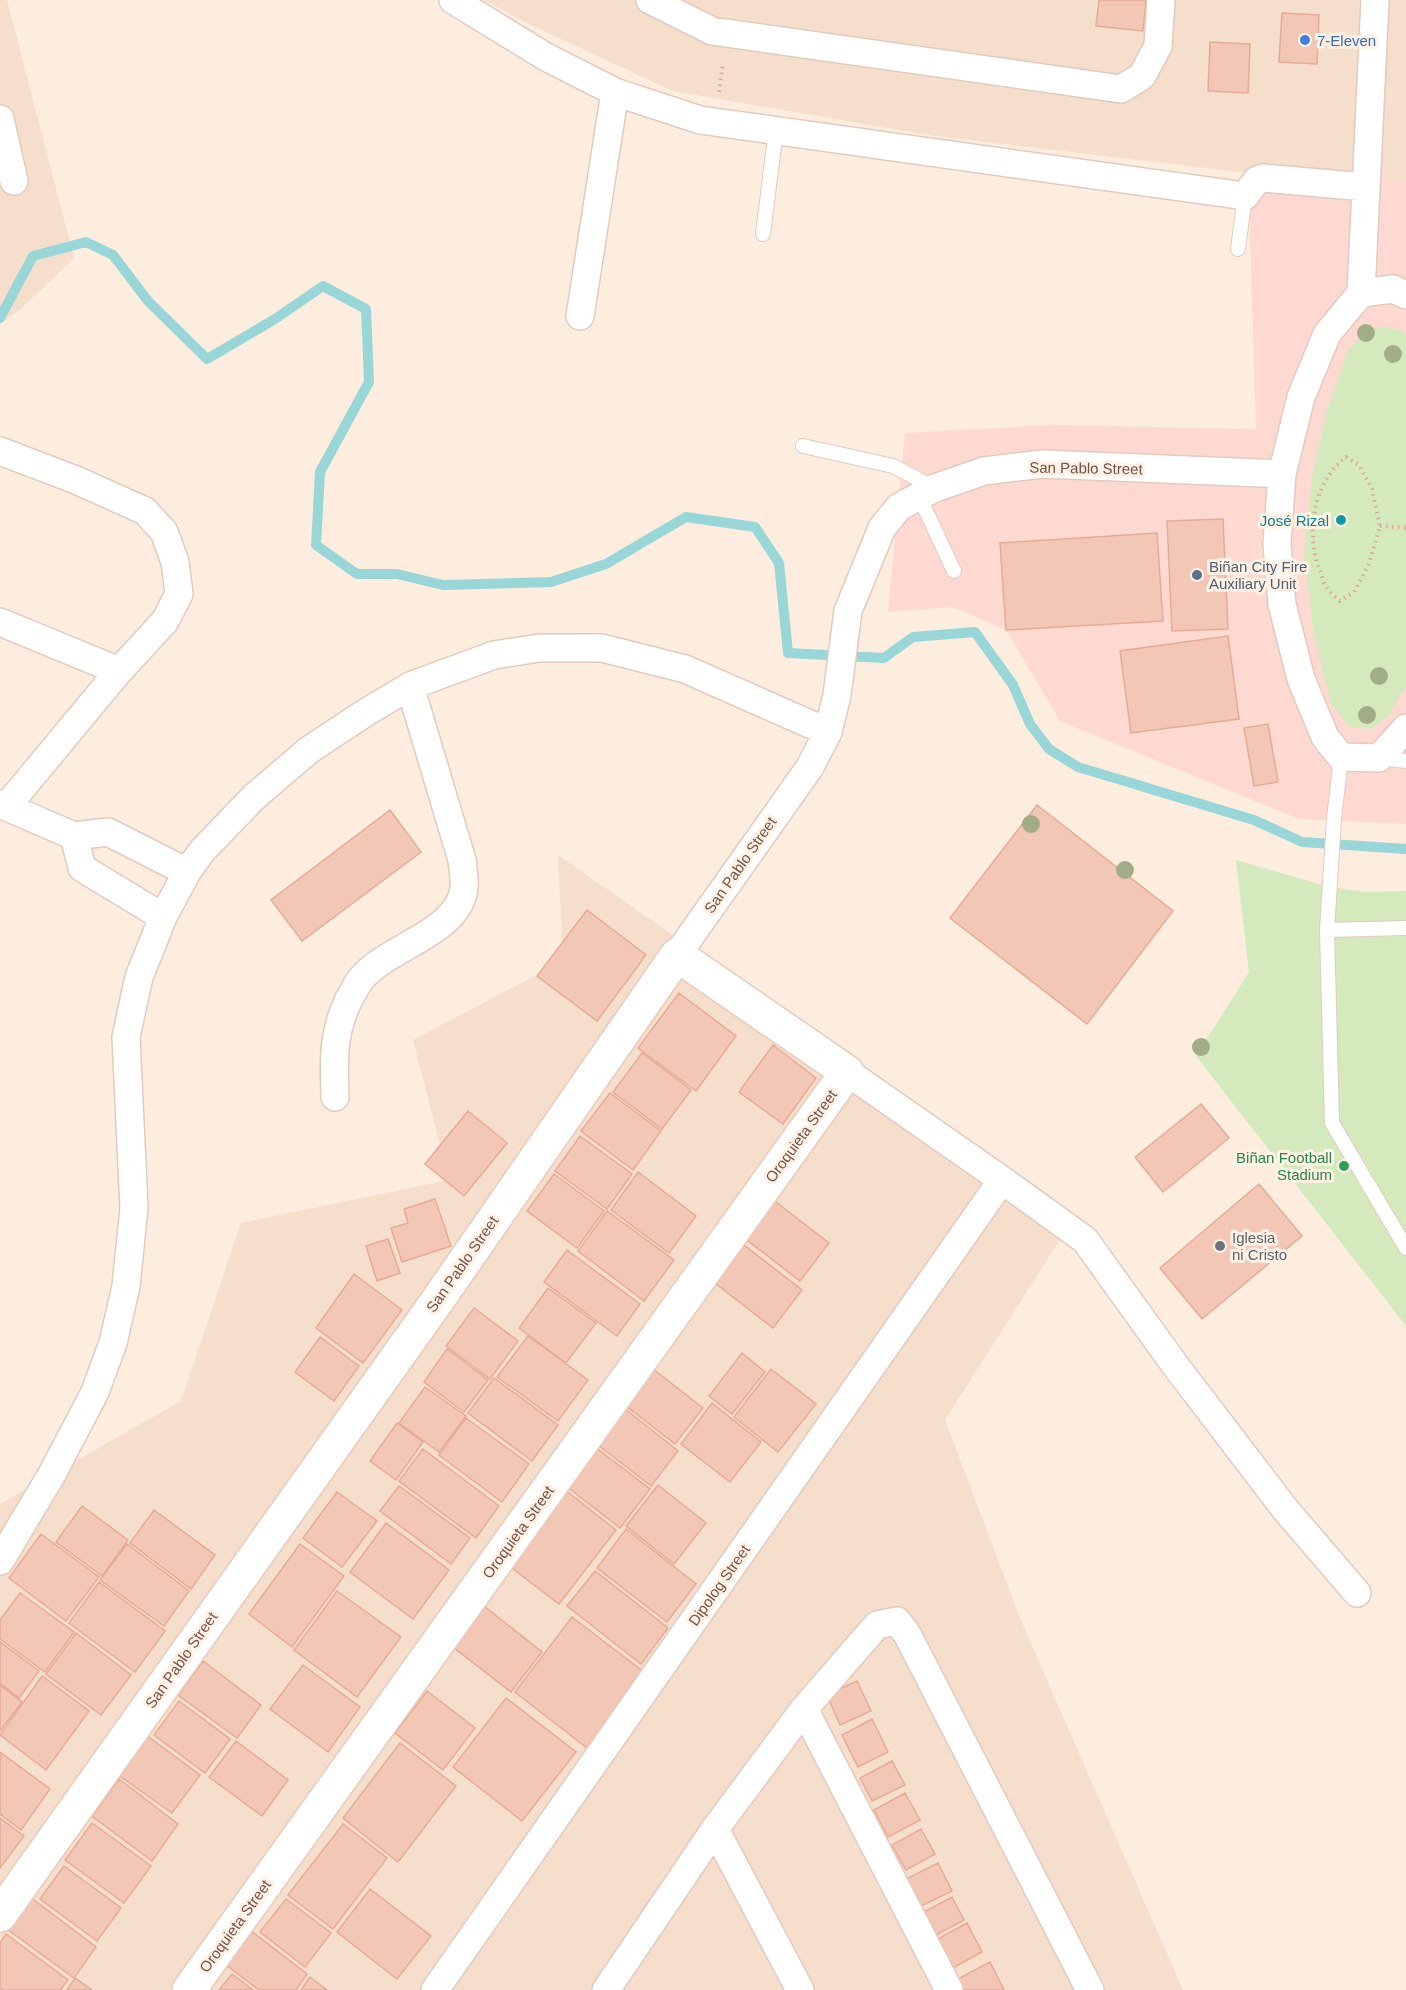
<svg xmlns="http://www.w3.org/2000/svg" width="1406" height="1990" font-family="Arial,sans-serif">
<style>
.residential{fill:#f5decc}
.commercial{fill:#fed9d1}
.green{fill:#d4eabd}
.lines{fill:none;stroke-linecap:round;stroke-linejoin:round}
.stream{stroke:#99d6d8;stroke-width:10}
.building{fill:#f3c7b5;stroke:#e6ab95;stroke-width:1.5}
.lane-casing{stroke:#e3cabd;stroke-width:16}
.street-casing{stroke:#e3cabd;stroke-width:30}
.secondary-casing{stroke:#e8caba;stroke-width:36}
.path{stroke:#d7aa99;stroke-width:4;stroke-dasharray:1.5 4.5;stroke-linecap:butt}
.lane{stroke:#fff;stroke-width:14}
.street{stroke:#fff;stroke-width:27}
.secondary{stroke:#fff;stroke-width:33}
.tree{fill:#a1ad86}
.shop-dot{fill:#3f7fe0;stroke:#fff2e5;stroke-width:2}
.culture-dot{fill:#0f9aa8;stroke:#fff2e5;stroke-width:2}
.service-dot{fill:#5c6f8a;stroke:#fff2e5;stroke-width:2}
.leisure-dot{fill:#2e9e5b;stroke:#fff2e5;stroke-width:2}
.worship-dot{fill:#6b7280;stroke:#fff2e5;stroke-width:2}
.labels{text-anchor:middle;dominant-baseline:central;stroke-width:6;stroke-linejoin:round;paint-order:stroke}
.shop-label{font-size:15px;fill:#366cbe;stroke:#fff2e5;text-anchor:start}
.street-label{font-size:15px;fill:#735146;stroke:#fff2e5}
.culture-label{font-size:15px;fill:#0d838f;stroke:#fff2e5;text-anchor:end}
.service-label{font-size:15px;fill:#4e5e75;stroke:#fff2e5;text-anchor:start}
.leisure-label{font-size:15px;fill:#27864d;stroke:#fff2e5;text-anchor:end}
.worship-label{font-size:15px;fill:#5b616d;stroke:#fff2e5;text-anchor:start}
</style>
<rect width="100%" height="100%" fill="#fdedde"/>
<path class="residential" d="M0 0H7L74 258 22 308 0 324Z
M484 0H1406V180L1248 173 928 135 673 91 539 29Z
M558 855 1075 1216 945 1420 1022 1623 1183 1990H0V1504L181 1401 241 1223 449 1180 413 1040 563 961Z"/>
<path class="commercial" d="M1248 173 1406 180V824L1299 819 1060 721 1006 630 953 607 888 612 905 433 1048 425 1256 429Z"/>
<path class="green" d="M1384 326 1403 331 1406 336V686L1389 715 1372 729 1349 727 1332 705 1323 673 1313 628 1304 555 1312 477 1326 413 1349 348 1366 333Z
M1236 860 1329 887 1367 892 1406 891V1326L1196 1056 1249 972Z"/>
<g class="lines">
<path class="stream" d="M0 318 33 256 86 242 113 255 148 301 207 359 275 319 323 286 366 309 369 382 320 472 316 545 357 574H397L443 585 551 582 606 564 686 517 755 527 779 563 788 653 884 658 913 637 975 632 1013 685 1030 724 1049 749 1078 767 1254 820 1302 842 1406 849"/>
</g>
<path class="building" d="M1099 0H1146L1143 31 1096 26Z
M1282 13 1319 15 1317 64 1279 62Z
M1210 42 1250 44 1248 93 1208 91Z
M1223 519 1228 629 1172 631 1167 521Z
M1157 533 1163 621 1006 630 1000 543Z
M1228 636 1239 719 1131 733 1120 651Z
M1268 724 1278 782 1254 786 1244 728Z
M1037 805 1173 911 1087 1024 950 918Z
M390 810 421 852 302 941 271 900Z
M587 910 646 955 597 1021 537 976Z
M679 993 736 1036 696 1091 638 1048Z
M773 1045 816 1078 783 1124 739 1092Z
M642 1053 691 1090 662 1129 613 1092Z
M610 1093 661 1131 633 1170 581 1131Z
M1201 1104 1229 1138 1163 1192 1135 1157Z
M468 1111 507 1143 464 1196 425 1164Z
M580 1136 632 1174 607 1209 555 1171Z
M638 1172 696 1216 669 1253 611 1210Z
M554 1174 604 1211 577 1248 527 1211Z
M1259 1184 1302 1236 1202 1319 1160 1268Z
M435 1199 451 1246 402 1262 391 1228 408 1223 404 1209Z
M772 1199 829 1243 800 1281 743 1237Z
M607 1211 674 1260 644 1301 578 1251Z
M388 1239 400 1273 377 1281 366 1246Z
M744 1245 802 1290 773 1328 715 1283Z
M567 1250 640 1304 617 1336 544 1282Z
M354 1274 402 1310 363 1363 316 1328Z
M548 1288 596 1323 566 1363 519 1328Z
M474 1308 518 1341 490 1379 446 1346Z
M528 1336 588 1380 558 1421 497 1377Z
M320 1337 359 1366 334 1401 295 1372Z
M447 1349 488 1380 464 1412 424 1382Z
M742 1353 765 1372 732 1414 709 1396Z
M653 1369 703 1408 675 1444 625 1405Z
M771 1369 816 1404 778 1452 734 1417Z
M494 1378 558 1425 532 1461 468 1413Z
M425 1387 466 1416 439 1452 399 1423Z
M712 1403 761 1442 730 1482 681 1444Z
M624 1408 678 1451 651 1486 597 1444Z
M466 1418 529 1464 502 1502 439 1455Z
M397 1423 423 1442 396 1480 370 1461Z
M595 1447 650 1489 620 1528 566 1486Z
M423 1449 499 1506 476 1538 399 1481Z
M658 1485 706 1523 674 1564 626 1526Z
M399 1486 470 1538 451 1564 380 1511Z
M565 1490 616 1530 559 1604 508 1565Z
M337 1492 377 1521 342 1567 303 1538Z
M82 1506 128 1540 102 1576 56 1542Z
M154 1510 215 1555 191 1589 130 1543Z
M386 1523 449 1570 413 1619 350 1572Z
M626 1529 696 1584 667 1622 597 1568Z
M41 1534 99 1577 66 1621 9 1578Z
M127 1544 189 1591 164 1626 100 1580Z
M300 1544 344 1576 292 1647 249 1614Z
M595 1571 668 1628 641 1664 567 1606Z
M99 1582 165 1631 135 1672 69 1623Z
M337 1591 401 1637 357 1697 294 1650Z
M20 1593 74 1632 45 1672 0 1639V1620Z
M484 1606 542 1652 511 1692 453 1647Z
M572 1617 645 1673 587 1748 515 1692Z
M76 1633 131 1675 101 1715 46 1674Z
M0 1642 39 1671 19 1698 0 1683Z
M203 1661 261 1705 237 1738 178 1695Z
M303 1665 360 1707 328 1752 270 1709Z
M42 1676 89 1711 46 1770 0 1735Z
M857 1681 871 1711 840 1725 827 1695Z
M0 1685 22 1702 0 1731Z
M427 1691 475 1728 443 1770 395 1733Z
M506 1698 576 1752 522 1821 453 1767Z
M179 1701 230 1739 205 1773 154 1735Z
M872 1719 888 1752 858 1767 842 1735Z
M146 1735 200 1775 172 1813 117 1774Z
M236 1741 288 1780 262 1816 209 1777Z
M400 1743 456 1786 398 1862 343 1818Z
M0 1752 50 1789 21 1830 0 1814Z
M892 1761 905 1785 872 1801 860 1778Z
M119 1779 178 1824 152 1861 92 1816Z
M905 1793 920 1820 888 1837 874 1810Z
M0 1818 24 1836 0 1868Z
M92 1823 151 1866 124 1903 65 1860Z
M343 1824 387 1858 333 1929 288 1895Z
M921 1829 935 1854 906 1870 892 1845Z
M938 1863 952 1891 919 1907 906 1879Z
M64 1866 121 1908 97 1941 40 1899Z
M370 1889 431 1936 397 1979 337 1932Z
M30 1897 96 1947 74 1978 7 1929Z
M952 1897 964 1920 934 1936 922 1913Z
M286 1899 331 1933 305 1967 260 1932Z
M967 1923 982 1952 949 1970 934 1941Z
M251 1931 307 1974 296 1990H259L225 1964Z
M6 1934 68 1980 60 1990H3L0 1988V1943Z
M990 1962 1004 1990H960L954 1981Z
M232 1974 253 1990H219Z
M310 1977 327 1990H301Z
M75 1978 92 1990H67Z"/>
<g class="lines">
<g class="lane-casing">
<path id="lane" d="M763 234 776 130
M1238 249 1245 196
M803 446 893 466 935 488
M919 496 954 571
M1341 757 1334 819 1327 930 1332 1123 1406 1248
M1379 758 1406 761
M1327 930 1406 928"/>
</g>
<g class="street-casing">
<path id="street" d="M453 0 546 57 615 92 700 120 1245 196 1257 180 1263 178 1365 187
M650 0 712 31 1121 89 1142 76 1158 46 1161 0
M1375 0 1361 293 1327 334 1301 397 1282 474 1277 544 1282 604 1301 679 1325 737 1341 757 1379 758 1406 728
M0 119 14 181
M1361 293 1393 289 1406 295
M580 316 615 92
M0 451 76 480 145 511 164 532 175 562 179 594 165 621 119 671 7 806
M0 622 119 671
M0 804 74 836 108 832 187 872
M74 836 82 868 163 917
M677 955 810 767 828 732 837 695 848 611 882 528 899 507 935 488 984 471 1043 464 1282 474
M847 1072 1002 1180 1085 1240 1175 1365 1285 1509 1357 1593
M335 1097C334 1060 332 1034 349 999 353 993 356 985 361 979 388 946 459 933 464 888 465 879 463 869 462 860L410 686
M0 1561 52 1474 95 1392 113 1343 126 1286 134 1208 126 1037 139 977 163 917 187 872 202 851 254 797 309 750 365 713 410 686 494 655 539 648H602L685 669 828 732
M804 1709 949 1990
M715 1829 800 1990
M435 1990 1002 1180
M606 1990 715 1829 804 1709 877 1625 897 1621 907 1634 1090 1990"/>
</g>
<g class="secondary-casing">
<path id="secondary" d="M0 1915 435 1304 677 955 847 1072 189 1990"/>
</g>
<path class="path" d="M719 92 723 63
M1346 457 1359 465 1372 489 1380 526 1369 564 1354 592 1340 601C1336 597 1330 593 1327 588 1323 584 1322 576 1320 571 1305 534 1313 482 1346 457Z
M1380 526 1406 528"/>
<use href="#lane" class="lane"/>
<use href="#street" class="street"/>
<use href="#secondary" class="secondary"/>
</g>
<g class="tree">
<circle cx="1366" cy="333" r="9"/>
<circle cx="1393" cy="354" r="9"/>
<circle cx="1379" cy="676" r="9"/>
<circle cx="1367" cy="715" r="9"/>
<circle cx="1031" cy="824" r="9"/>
<circle cx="1125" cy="870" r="9"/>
<circle cx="1201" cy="1047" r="9"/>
</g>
<circle class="shop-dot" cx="1305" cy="40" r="6"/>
<circle class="culture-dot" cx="1341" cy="520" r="6"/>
<circle class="service-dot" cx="1197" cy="575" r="6"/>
<circle class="leisure-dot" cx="1344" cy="1166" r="6"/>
<circle class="worship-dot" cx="1220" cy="1246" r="6"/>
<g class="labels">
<g class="shop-label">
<text x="1317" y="40">7-Eleven</text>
</g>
<g class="street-label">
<text transform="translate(1086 468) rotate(1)">San Pablo Street</text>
<text transform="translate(740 865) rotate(-55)">San Pablo Street</text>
<text transform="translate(801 1136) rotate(-54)">Oroquieta Street</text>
<text transform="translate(462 1264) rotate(-55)">San Pablo Street</text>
<text transform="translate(518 1532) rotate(-54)">Oroquieta Street</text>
<text transform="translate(719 1585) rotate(-55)">Dipolog Street</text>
<text transform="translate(181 1660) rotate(-55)">San Pablo Street</text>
<text transform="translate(235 1926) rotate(-54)">Oroquieta Street</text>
</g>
<g class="culture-label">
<text x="1329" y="520">José Rizal</text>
</g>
<g class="service-label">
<text x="1209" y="566">Biñan City Fire<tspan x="1209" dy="17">Auxiliary Unit</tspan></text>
</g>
<g class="leisure-label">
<text x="1332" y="1157">Biñan Football<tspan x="1332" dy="17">Stadium</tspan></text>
</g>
<g class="worship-label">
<text x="1232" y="1237">Iglesia<tspan x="1232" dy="17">ni Cristo</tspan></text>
</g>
</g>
</svg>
